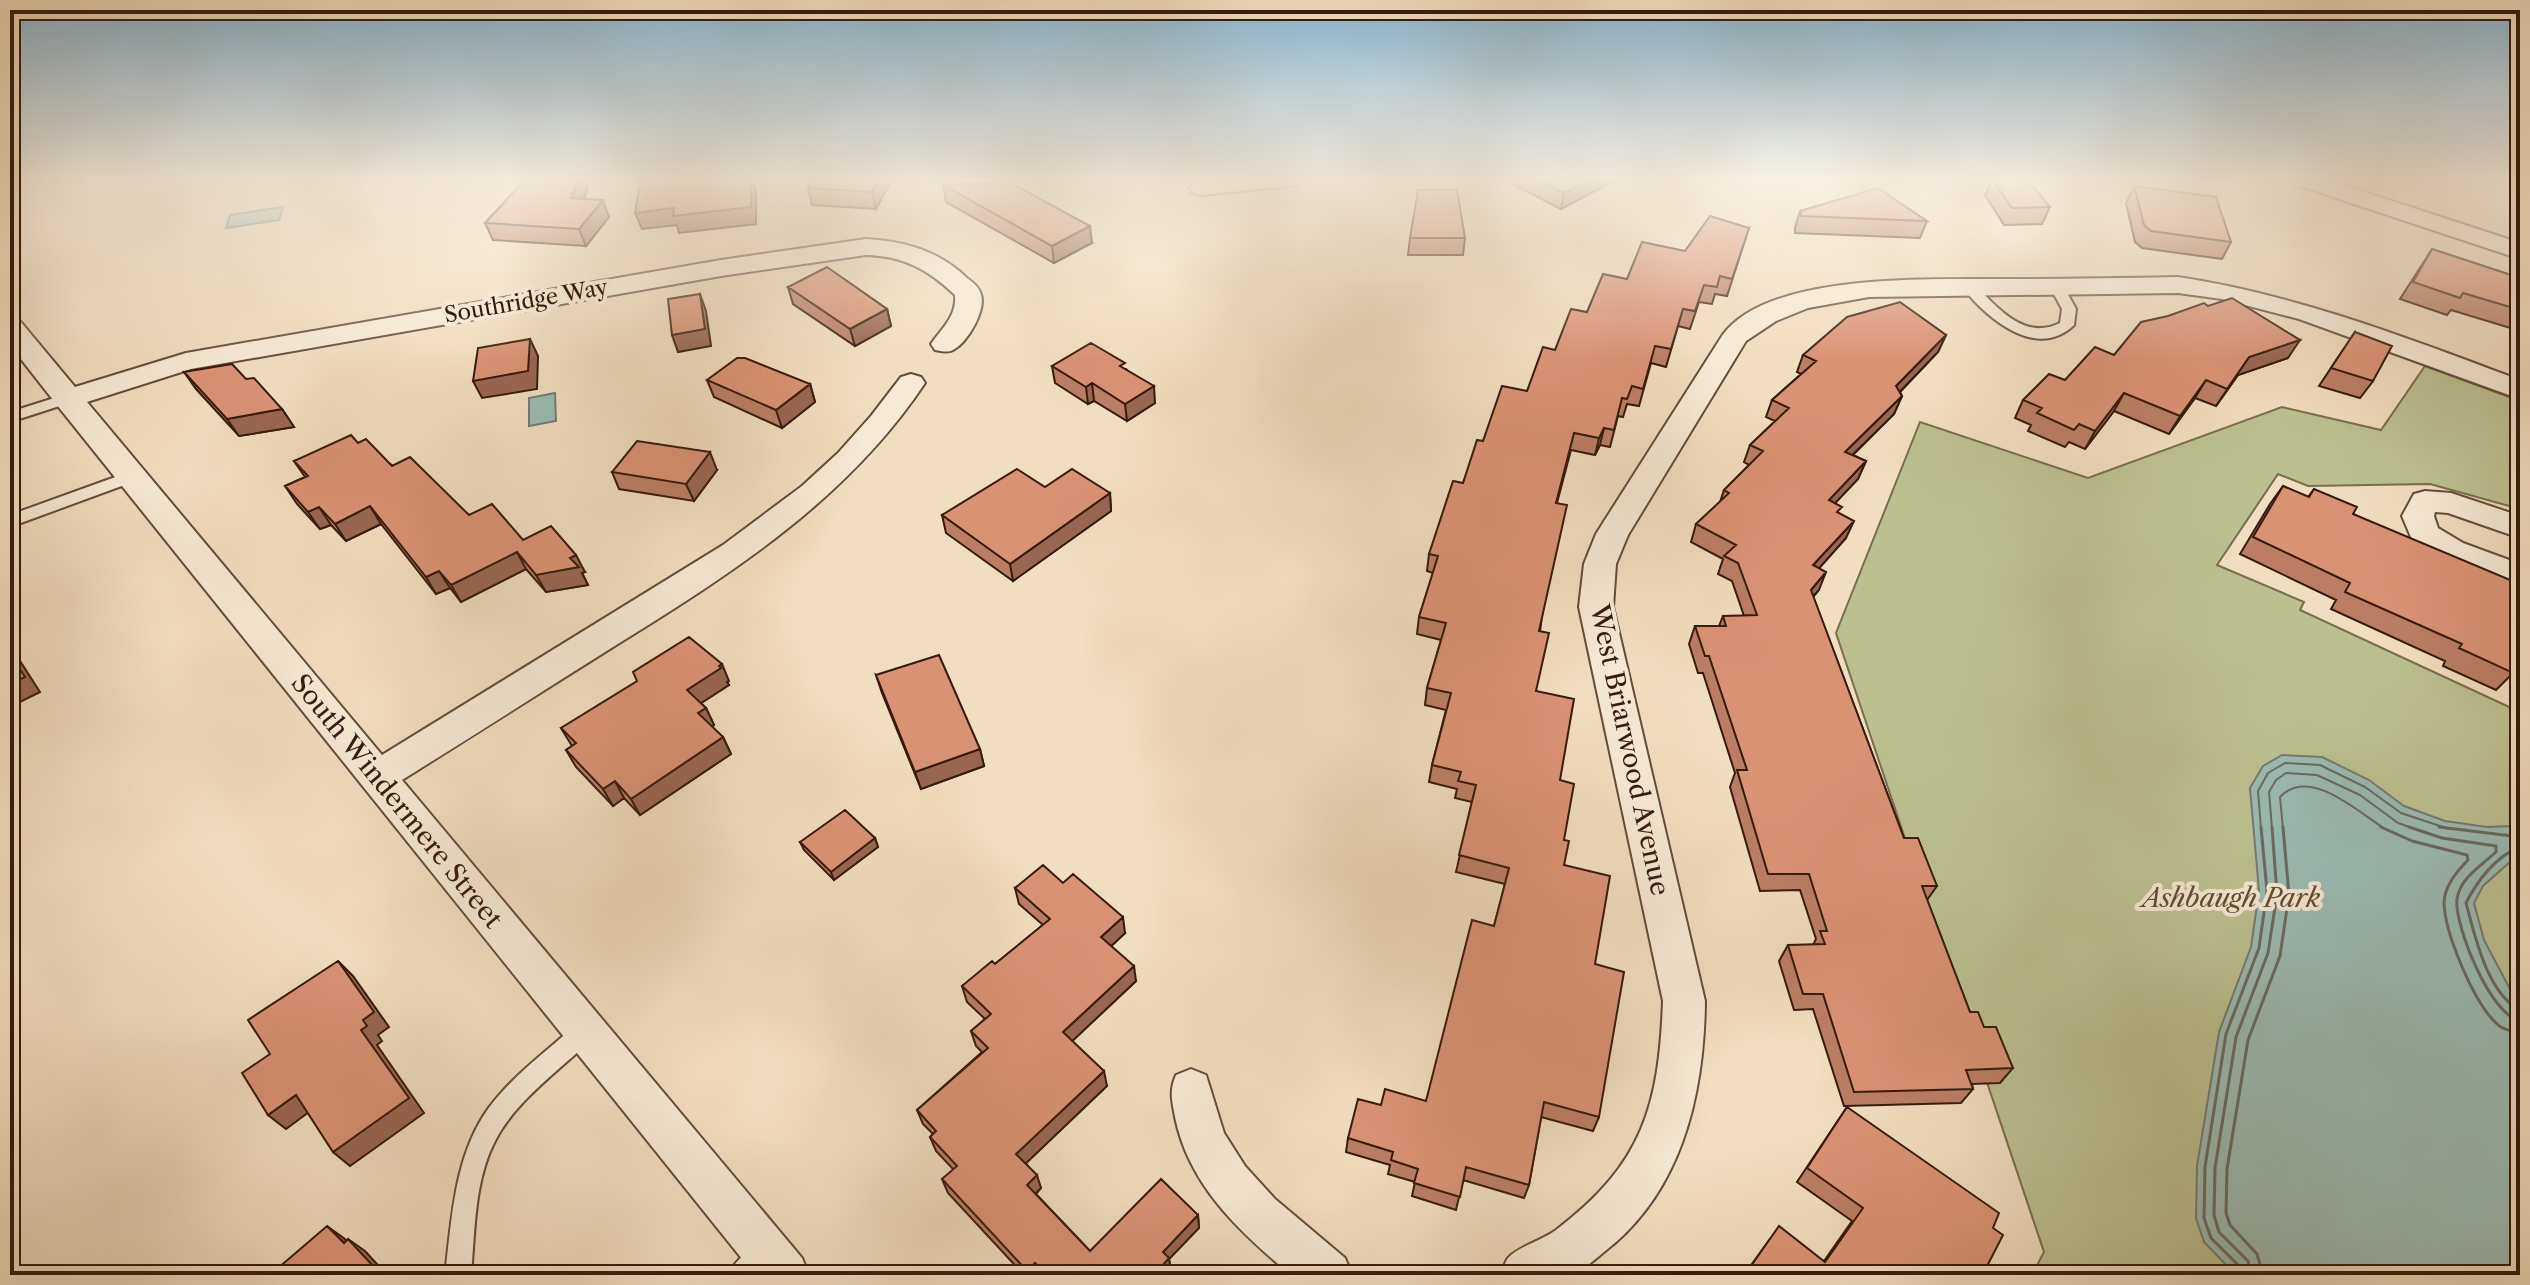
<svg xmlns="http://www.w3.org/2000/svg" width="2530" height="1285" font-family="'Libre Caslon Text',serif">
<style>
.green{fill:#bcc090;stroke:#7a6d4e;stroke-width:2}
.water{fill:#9bbbb4;stroke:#737b71;stroke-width:2}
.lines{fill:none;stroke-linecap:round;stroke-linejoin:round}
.shore-far1{stroke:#696a60;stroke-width:2}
.shore{stroke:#696a60;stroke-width:3}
.lane-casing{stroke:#664b3a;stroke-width:4}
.street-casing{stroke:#664b3a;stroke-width:4}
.lane{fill:#f6e9d5;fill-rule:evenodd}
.street{fill:#f6e9d5;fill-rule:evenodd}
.wall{fill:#bb7e65;stroke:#371a0d;stroke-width:2}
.shaded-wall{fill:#996652;stroke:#371a0d;stroke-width:2}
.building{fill:#da9275;stroke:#371a0d;stroke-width:2}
.labels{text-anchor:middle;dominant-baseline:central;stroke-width:8;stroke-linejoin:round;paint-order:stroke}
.far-street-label{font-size:22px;fill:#371a0d;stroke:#f6e9d5}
.street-label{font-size:26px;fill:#371a0d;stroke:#f6e9d5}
.park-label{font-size:26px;font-style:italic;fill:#5f4c34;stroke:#f6e9d5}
</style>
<rect width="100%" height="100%" fill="#f1ddbf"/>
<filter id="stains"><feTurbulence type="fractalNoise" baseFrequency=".0025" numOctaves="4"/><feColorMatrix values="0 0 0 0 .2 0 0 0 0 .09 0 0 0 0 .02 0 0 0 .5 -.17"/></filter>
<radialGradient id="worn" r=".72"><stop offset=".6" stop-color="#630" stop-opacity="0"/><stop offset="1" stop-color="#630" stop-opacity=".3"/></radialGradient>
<path class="green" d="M2425 366 2520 401V509L2430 484 2308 486 2278 474 2217 565 2304 602 2300 610 2520 712V1275H2032L2044 1252 1836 633 1920 422 2088 478 2282 407 2381 430Z"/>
<path class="water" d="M283 207 279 220 226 228 230 215Z
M555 393 556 421 529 426V398Z
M2282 755 2322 757 2369 780 2404 806 2445 821 2487 827 2512 826 2520 830V853L2483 886 2474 903 2484 940 2520 1008V1275H2236L2204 1242 2196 1218 2197 1166 2219 1032 2251 947 2259 891 2250 788 2263 766Z"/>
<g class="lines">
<path class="shore-far1" d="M2261 829 2258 791 2268 773 2285 763 2320 765 2365 787 2401 813 2449 829
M2272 829 2269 792 2276 780 2286 773 2317 775 2360 795 2398 823 2415 829
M2283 829 2280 797C2309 766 2357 811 2385 829"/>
<path class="shore" d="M2381 827 2412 841 2467 855 2468 860C2457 871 2444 886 2444 903 2445 934 2474 1003 2497 1024 2503 1030 2511 1031 2520 1032
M2409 827 2442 838 2496 846V852C2482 865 2460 878 2457 899 2454 926 2492 1018 2520 1020
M2439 827 2520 837
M2520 847C2496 856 2477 881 2466 903 2475 936 2487 993 2520 1010
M2241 1275 2239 1266 2211 1238 2204 1218 2205 1167 2226 1034 2259 948 2267 891 2261 827
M2251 1275 2248 1261 2219 1232 2214 1215 2215 1168 2236 1037 2268 953 2277 894 2272 827
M2263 1275 2257 1254 2230 1225 2226 1213 2227 1169 2248 1040 2280 956 2289 895 2283 827"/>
<g class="lane-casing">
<path id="lane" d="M2056 281 2061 282 2076 309 2074 325C2036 361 1987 318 1962 287L1969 283 1974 284C1998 308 2024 341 2060 323L2062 309 2049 285Z
M67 394 75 399 72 402 10 422V412Z
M132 471 138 472 140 476 138 480 10 527V515Z
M585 1021 593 1024 596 1031 593 1038C560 1070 516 1100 495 1141 474 1181 475 1232 471 1275H445C452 1219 454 1157 488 1109 512 1076 547 1051 577 1024Z
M767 1240 776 1244 780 1253 776 1262 760 1275H728C735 1260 752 1247 767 1240Z"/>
</g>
<g class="street-casing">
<path id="street" d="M1223 179H1302L1298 184 1290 186 1202 195 1193 193 1190 188 1193 183Z
M2290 179H2325L2520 243V259L2294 184Z
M866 239C905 241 939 251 967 278 972 282 978 286 980 292 988 308 968 342 953 350 948 353 941 351 935 350L931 344C942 328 957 316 955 295 928 269 903 256 866 255L721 276 191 369 87 402 382 755 723 545 802 486 838 453 871 416 901 377 911 374 921 377 925 383C847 500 731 574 613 647 543 691 473 736 402 780L802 1258 809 1275H755L57 405 10 345V319L20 321 75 387 186 353 721 260Z
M2178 277C2298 295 2407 338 2520 380V399L2299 319 2222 299 2178 293 1869 297 1808 308 1776 321 1746 341 1628 535 1616 564 1613 607 1705 1001C1704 1095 1682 1192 1604 1252 1595 1259 1585 1269 1574 1274 1559 1280 1519 1275 1501 1275 1503 1270 1505 1262 1508 1258 1519 1246 1543 1240 1556 1230 1643 1164 1659 1106 1663 1001L1579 607 1584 564 1596 534 1722 336C1767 271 1937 280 2007 279 2064 279 2121 278 2178 277Z
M2425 491 2451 493 2520 516V538L2448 513 2435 512 2434 516 2438 528 2463 543 2520 564V588L2441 559 2413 542 2402 516 2414 494Z
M1191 1069 1206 1075 1224 1133 1245 1166 1275 1199 1345 1258 1352 1275H1291C1240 1232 1189 1186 1175 1117 1172 1100 1169 1091 1176 1075Z"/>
</g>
<use href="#lane" class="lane"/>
<use href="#street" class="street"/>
</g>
<path class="wall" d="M526 179H590L584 199 609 217 586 246 493 240 485 223Z
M814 179H892L876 209 812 205 808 188Z
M1509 179H1613L1612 182 1561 209 1509 182Z
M1992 179 2050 207 2042 224 2004 225 1985 195Z
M943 185 1092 243 1054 263 946 202Z
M2134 186 2231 242 2222 259 2142 248 2135 242 2126 203Z
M1800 211 1927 221 1920 238 1795 233V228Z
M1749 228 1727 296 1715 294 1712 304 1699 302 1690 329 1678 326 1666 367 1651 363 1639 406 1627 404 1623 417 1618 416 1610 447 1600 445 1595 455 1571 450 1557 503 1540 631 1536 691 1560 780 1564 840V865L1595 964 1599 1117 1593 1131 1541 1117 1529 1185 1524 1198 1463 1180 1456 1210 1412 1196 1415 1182 1388 1174 1390 1165 1346 1152 1348 1138 1381 1105 1426 1101 1494 926 1505 884 1456 872 1472 802 1455 798 1457 789 1429 782 1432 765 1446 710 1425 705 1427 688 1441 640 1417 634 1419 617 1433 573 1427 571 1429 554 1483 441 1527 391 1555 350 1587 312 1627 279 1685 251Z
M1410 238H1465L1463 255H1408Z
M2432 249 2520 278V331L2451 310 2447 315 2400 299Z
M788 287 887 309 891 326 855 346 793 304Z
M2355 332 2373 381 2360 398 2319 386Z
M1946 335 1938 352 1900 392 1902 396 1894 414 1853 455 1866 461 1858 479 1835 503 1846 538 1819 568V590L1813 597 1904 838 1937 886 1927 900 1970 1012 1984 1027 2013 1068 2000 1083 1972 1084 1973 1089 1961 1103 1844 1106 1813 1009 1794 1010 1779 961 1788 945H1813L1816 939 1800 890 1760 891 1730 787 1735 773 1703 673H1698L1689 644 1695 626H1719L1723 616H1744L1732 581 1718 574 1723 559 1691 542 1696 524 1720 502 1724 490 1749 465 1744 462 1750 445 1775 421 1766 417 1772 400 1801 374 1797 372 1803 355Z
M2114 355 2288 358 2238 375 2216 406 2195 398 2169 434 2114 411 2085 449 2069 442 2065 447 2028 431 2031 425 2015 418 2023 400 2065 380Z
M1052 366 1126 369 1155 403 1127 421 1094 401 1088 404 1055 383Z
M184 372 246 379 282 409 294 427 239 436 196 389Z
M707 380 810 384 815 402 782 428 714 397Z
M358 443 469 515 523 540 585 572 582 573 588 585 546 592 526 569 461 602 450 588 436 594 381 524 346 541 331 525 320 529 297 504 285 486 305 477 294 461Z
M717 470 694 501 619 489 612 472Z
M2283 486 2308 497 2314 489 2353 514 2510 592 2513 673 2496 690 2443 666 2445 661 2331 609 2336 600 2240 554 2270 504Z
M1045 487 1110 493 1111 511 1013 581 946 533 942 515Z
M876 675 980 749 984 766 921 789 882 693Z
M729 681 727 682 729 685 701 703 706 708 714 725 712 727 723 737 731 754 640 815 624 798 613 806 576 767 566 750 572 746 561 728Z
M875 838 878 847 834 880 804 850 800 842Z
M1015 888 1125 933 1111 946 1136 981 1072 1041 1107 1086 1026 1163 1041 1188 1036 1194 1090 1251 1198 1215 1199 1228 1169 1259 1171 1271 1167 1275H1024L948 1193 942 1179 954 1170 936 1151 930 1137 933 1134 923 1124 917 1110 982 1052 976 1046 971 1031 985 1019 967 1002 962 986 995 964 1043 925 1019 904Z
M1847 1107 1993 1228 1984 1272 1980 1275H1744L1770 1239 1824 1261 1852 1221 1797 1182Z"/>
<path class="shaded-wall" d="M578 179H590L578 215 571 198Z
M752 179 756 192V224L679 233 677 225 642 229 635 213Z
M879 179H892L876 209 872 192Z
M1590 179H1613L1612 182 1561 209 1564 193Z
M603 200 609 217 586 246 579 229Z
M1090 226 1092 243 1054 263 1052 246Z
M700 294 706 311 711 346 678 352 672 335Z
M887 309 891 326 855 346 850 329Z
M1946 335 1938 352 1889 403 1896 386Z
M530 339 538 356 537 389 482 398 473 381Z
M2300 340 2288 358 2238 375 2216 406 2249 357Z
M2206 380 2195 398 2169 434 2180 416Z
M1092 383 1094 401 1088 404 1086 387Z
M810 384 815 402 782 428 776 410Z
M1154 386 1155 403 1127 421 1125 404Z
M2124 393 2114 411 2085 449 2095 431Z
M1902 396 1894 414 1838 469 1845 452Z
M282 409 294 427 239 436 227 419Z
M1604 428 1600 445 1595 455 1599 438Z
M710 452 717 470 694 501 686 484Z
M1866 461 1858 479 1822 517 1829 500Z
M1110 493 1111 511 1013 581 1010 564Z
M370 506 381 524 346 541 335 524Z
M319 507 331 525 320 529 308 512Z
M1854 521 1846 538 1806 583 1813 565Z
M517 552 526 569 461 602 451 585Z
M576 555 585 572 582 573 588 585 546 592 536 575Z
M439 571 450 588 436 594 426 577Z
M1826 572 1819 590 1803 607 1811 590Z
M10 651 20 661 40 692 10 707Z
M722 664 729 681 727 682 729 685 695 707 687 690Z
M706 708 714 725 706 731 698 713Z
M723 737 731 754 640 815 631 799Z
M980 749 984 766 921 789 915 772Z
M615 781 624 798 613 806 603 789Z
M875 838 878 847 834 880 831 872Z
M1123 917 1125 933 1104 953 1101 937Z
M338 961 353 976 389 1027 378 1035 382 1041 377 1045 424 1113 350 1166 333 1152 361 1030 363 1020Z
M1134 966 1136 981 1066 1047 1063 1032Z
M1104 1071 1107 1086 1021 1168 1016 1154Z
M296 1095 313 1109 286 1129 268 1115Z
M1037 1175 1041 1188 1031 1198 1027 1185Z
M1198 1215 1199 1228 1169 1259 1171 1271 1167 1275H1156L1163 1252Z
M327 1226 345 1239 361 1256 344 1243Z
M348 1239 365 1251 387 1275H371Z
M1035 1263 1040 1275H1029L1027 1271Z"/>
<path class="building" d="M526 179H578L571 198 603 200 579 229 485 223Z
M641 179H697V182L724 179H751V207L673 216 674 208 635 213Z
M814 179H879L872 192 808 188Z
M1537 179H1590L1564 193Z
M1992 179H2027L2050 207 2012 208Z
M1009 182 1090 226 1052 246 943 185Z
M2134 186 2216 197 2231 242 2151 231 2144 225Z
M1878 188 1927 221 1801 216 1800 211Z
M1418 190H1457L1465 238H1410Z
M1710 216 1749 228 1732 279 1720 276 1717 287 1704 285 1695 311 1683 309 1671 349 1655 346 1643 389 1632 386 1627 399 1622 398 1614 430 1604 428 1599 438 1574 433 1556 503 1567 505 1539 631 1549 633 1536 691 1574 699 1560 780 1574 784 1564 840 1569 841 1564 865 1610 876 1595 964 1624 972 1599 1117 1544 1102 1529 1185 1466 1167 1460 1197 1414 1183 1418 1169 1391 1160 1393 1152 1348 1138 1358 1099 1381 1105 1385 1089 1426 1101 1472 920 1494 926 1509 868 1459 855 1476 785 1458 781 1461 772 1432 765 1451 693 1427 688 1446 623 1419 617 1438 556 1429 554 1453 481 1463 483 1477 440 1483 441 1502 386 1527 391 1543 347 1555 350 1571 309 1587 312 1603 274 1627 279 1642 242 1685 251Z
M2432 249 2520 278V310L2463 293 2460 298 2413 282Z
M827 267 887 309 850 329 788 287Z
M700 294 705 329 672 335 668 299Z
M2232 298 2300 340 2249 357 2227 389 2206 380 2180 416 2124 393 2095 431 2079 424 2074 430 2037 413 2042 408 2023 400 2049 374 2065 380 2095 347 2114 355 2141 322 2168 316 2204 303 2208 306Z
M1900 302 1946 335 1896 386 1902 396 1845 452 1866 461 1829 500 1842 507 1837 512 1854 521 1813 565 1826 572 1811 590 1904 838H1918L1937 886H1922L1970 1012H1978L1984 1027H1996L2013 1068 1966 1070 1973 1089 1854 1092 1823 994H1803L1788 945 1825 944 1820 931H1827L1809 874H1768L1737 770H1747L1709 656H1705L1695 626H1726L1723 616 1757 615 1738 563 1724 556 1736 545 1696 524 1729 493 1724 490 1763 451 1750 445 1789 408 1772 400 1816 361 1803 355 1847 317Z
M2355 332 2392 346 2373 381 2331 368Z
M530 339 528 371 473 381 478 348Z
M1091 343 1125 363 1120 366 1154 386 1125 404 1092 383 1086 387 1052 366Z
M737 358H745L810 384 776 410 707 380Z
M232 364 246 379 254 378 282 409 227 419 184 372Z
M351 435 358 443 366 439 392 466 410 457 469 515 492 504 523 540 551 526 576 555 570 558 579 567 536 575 517 552 451 585 439 571 426 577 370 506 335 524 319 507 308 512 285 486 308 476 294 461Z
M637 441 710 452 686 484 612 472Z
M1017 469 1045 487 1072 469 1110 493 1010 564 942 515Z
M2283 486 2309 497 2314 489 2357 507 2353 514 2515 582 2510 592 2520 601V654L2513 673 2459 648 2462 644 2345 592 2350 583 2253 537Z
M689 637 722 664 719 666 721 668 687 690 706 708 698 713 723 737 631 799 615 781 603 789 566 750 576 743 561 728 637 681 633 672Z
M10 654 25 677 10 684Z
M939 655 980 749 915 772 876 675Z
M845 810 875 838 831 872 800 842Z
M1043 865 1063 883 1073 874 1123 917 1101 937 1134 966 1063 1032 1104 1071 1016 1154 1037 1175 1027 1185 1090 1251 1161 1179 1198 1215 1163 1252 1169 1258 1156 1273 1158 1275H1047L1035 1263 1027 1271 942 1179 957 1166 930 1137 936 1131 917 1110 988 1048 971 1031 991 1014 962 986 992 961 995 964 1050 919 1015 888Z
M338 961 374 1012 363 1020 367 1026 361 1030 409 1098 333 1152 296 1095 268 1115 242 1073 270 1054 248 1020Z
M1847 1107 1999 1213 1993 1228 2003 1235 1984 1272 1978 1268 1973 1275H1762L1751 1266 1779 1226 1825 1262 1863 1208 1807 1168Z
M327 1226 344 1243 348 1239 375 1268 370 1273 371 1275H270Z"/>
<linearGradient id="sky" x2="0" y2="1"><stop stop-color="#89b7d3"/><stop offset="0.5" stop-color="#f9f0e2"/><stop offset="1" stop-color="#f9f0e2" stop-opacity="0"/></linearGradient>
<rect width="2530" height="359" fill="url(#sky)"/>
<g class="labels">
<g class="far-street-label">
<text transform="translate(526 301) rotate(-10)">Southridge Way</text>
</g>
<g class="street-label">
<text transform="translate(1630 750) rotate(78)">West Briarwood Avenue</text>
<text transform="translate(397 801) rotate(51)">South Windermere Street</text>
</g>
<g class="park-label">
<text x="2231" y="898">Ashbaugh Park</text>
</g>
</g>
<rect width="2530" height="1285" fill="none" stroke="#f1ddbf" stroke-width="40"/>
<rect x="12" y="12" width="2506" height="1261" fill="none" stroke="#371a0d" stroke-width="4"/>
<rect x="20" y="20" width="2490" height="1245" fill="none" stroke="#371a0d" stroke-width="2"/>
<rect width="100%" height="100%" filter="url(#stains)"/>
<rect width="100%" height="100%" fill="url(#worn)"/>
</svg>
